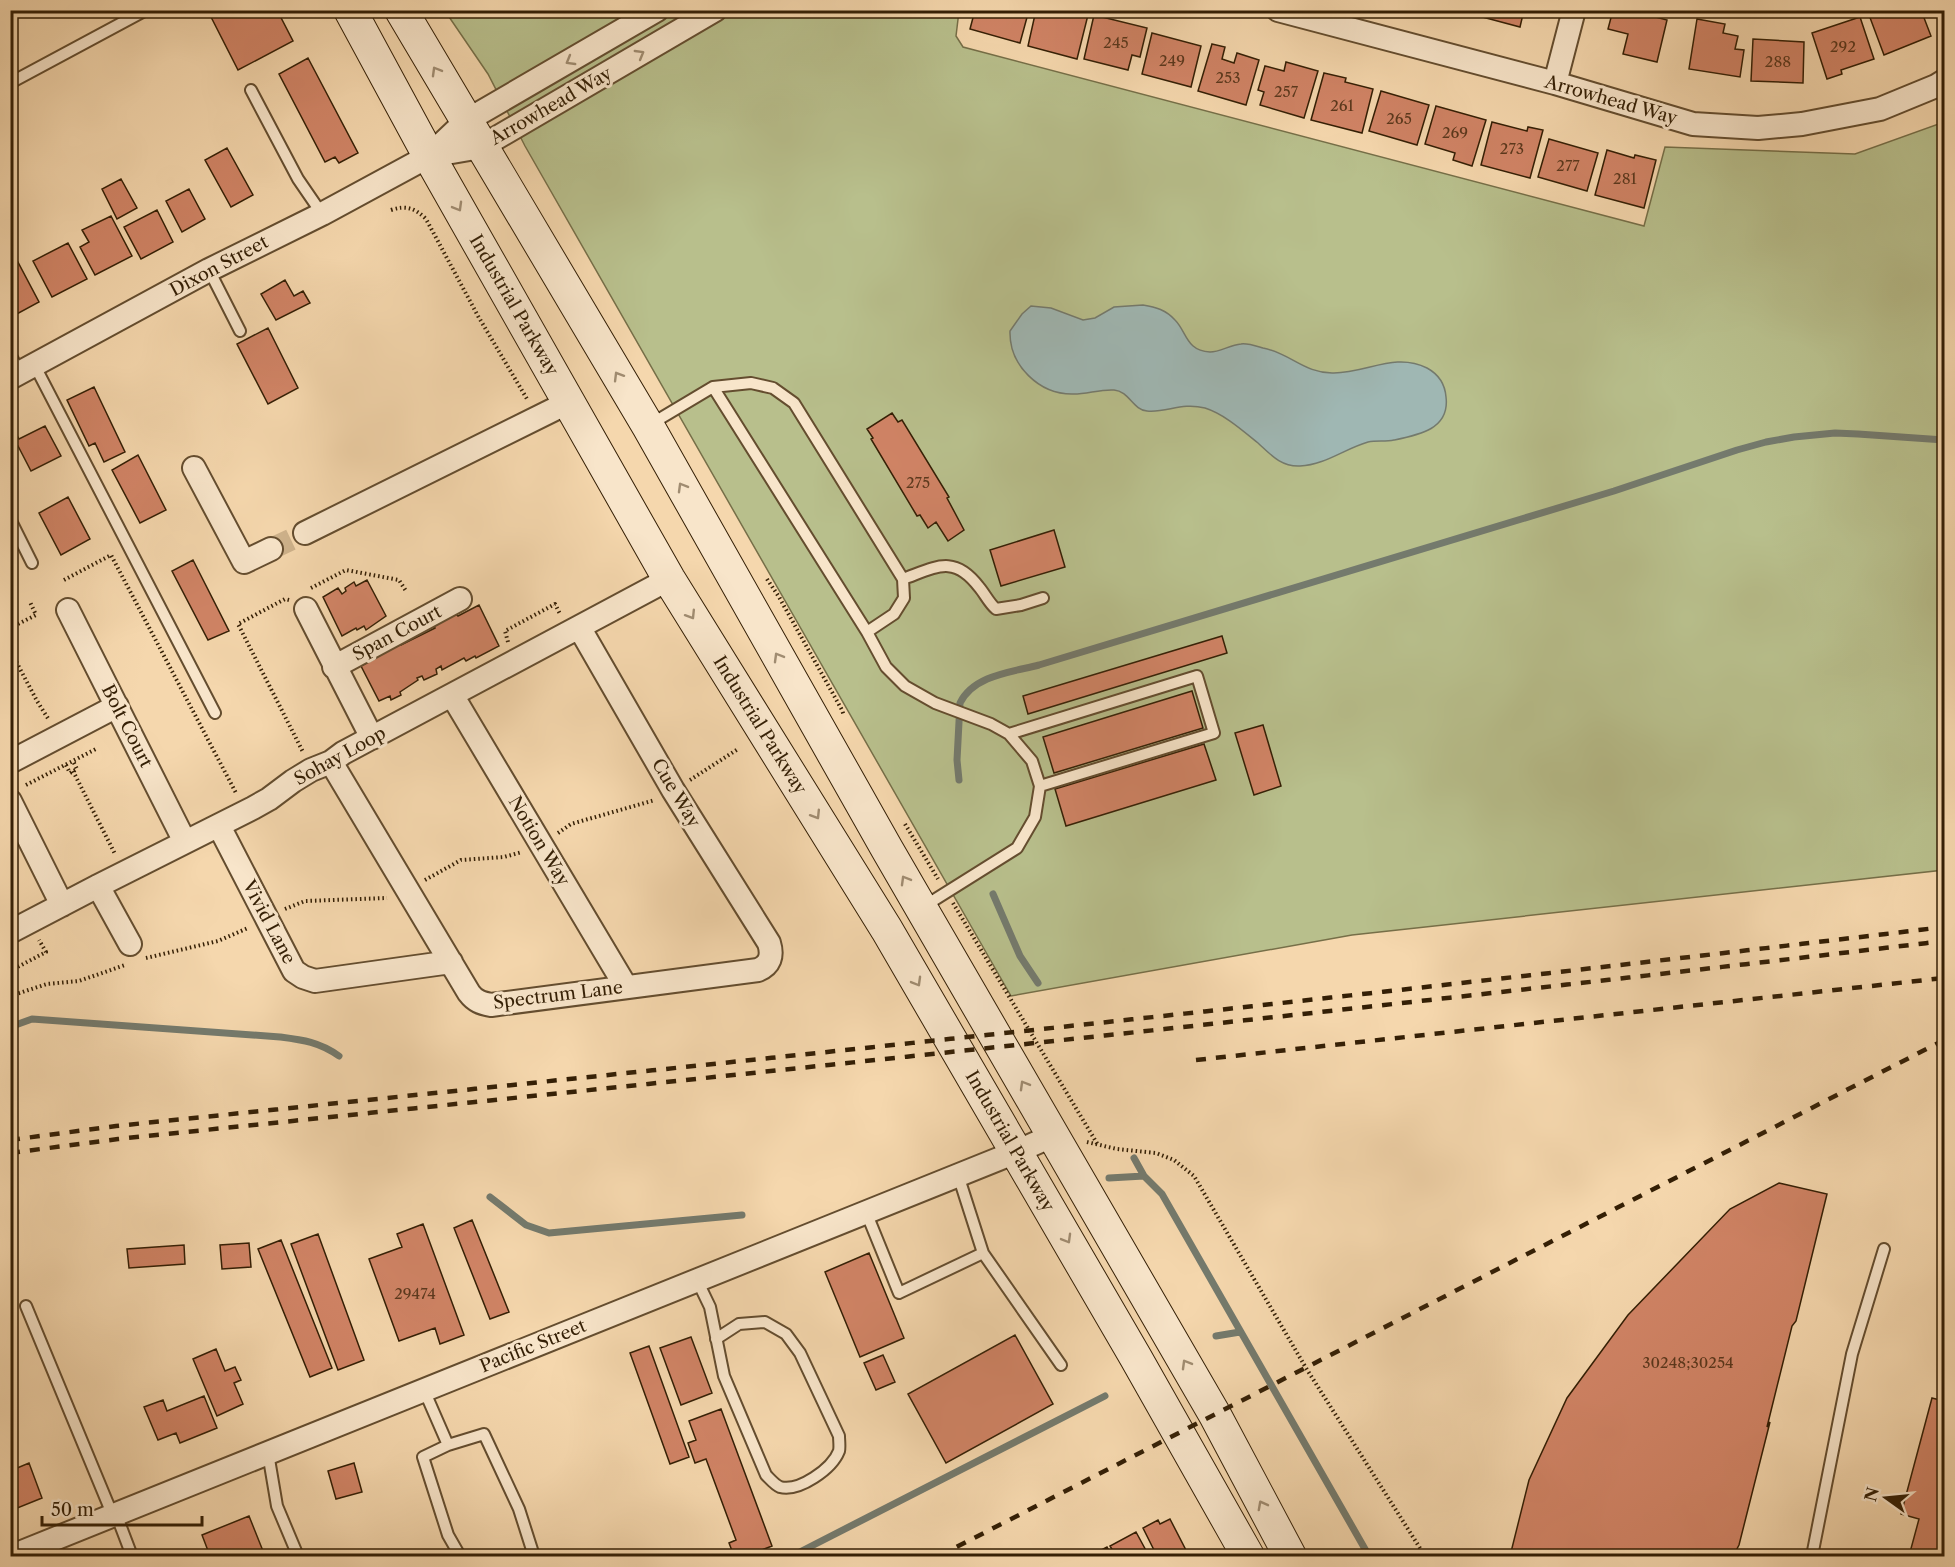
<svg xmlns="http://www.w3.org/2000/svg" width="1955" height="1567" font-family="'Libre Caslon Text',serif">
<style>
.green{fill:#b8bf8c;stroke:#766f48;stroke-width:1.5}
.water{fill:#9fb7b3;stroke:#747a6d;stroke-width:1.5}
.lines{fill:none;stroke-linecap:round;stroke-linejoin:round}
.stream{stroke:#747a6d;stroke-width:7}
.building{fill:#d18466;stroke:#341f05;stroke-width:1.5}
.minor-tunnel{stroke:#ceb28b;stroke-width:22;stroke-dasharray:22 11;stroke-linecap:butt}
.service-casing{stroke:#644d2f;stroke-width:14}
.minor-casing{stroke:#644d2f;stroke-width:26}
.secondary-casing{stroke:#341f05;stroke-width:34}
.path{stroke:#341f05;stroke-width:4;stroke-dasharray:1.5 3;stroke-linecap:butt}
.service{stroke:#f8e5ca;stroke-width:10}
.minor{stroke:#f8e5ca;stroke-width:22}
.secondary{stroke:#f8e5ca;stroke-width:32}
.rail{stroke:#341f05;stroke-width:4.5;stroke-dasharray:10 10;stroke-linecap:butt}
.oneway{stroke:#a08c71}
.labels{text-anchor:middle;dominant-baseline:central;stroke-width:6;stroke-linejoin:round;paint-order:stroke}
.number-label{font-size:15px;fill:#5b381d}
.street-label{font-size:18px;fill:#341f05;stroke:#f8e5ca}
</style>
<rect width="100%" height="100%" fill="#f5d7ad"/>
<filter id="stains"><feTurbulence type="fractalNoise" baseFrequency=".00333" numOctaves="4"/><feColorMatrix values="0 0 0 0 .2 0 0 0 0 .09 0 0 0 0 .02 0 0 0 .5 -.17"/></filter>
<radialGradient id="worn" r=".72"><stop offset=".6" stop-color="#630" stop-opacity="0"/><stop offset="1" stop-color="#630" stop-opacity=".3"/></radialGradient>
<path class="green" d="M445 11H959L956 36 963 47 1644 226 1665 147 1855 154 1944 122V870L1352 935 1011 996 525 146 488 74Z"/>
<path class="water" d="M1143 305C1156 307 1166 310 1175 320 1187 332 1186 351 1210 352 1220 352 1230 345 1241 344 1247 343 1256 346 1263 348 1290 353 1305 374 1334 373 1367 373 1395 352 1427 368 1438 374 1445 384 1446 397 1450 429 1419 435 1394 440 1385 442 1377 440 1368 442 1344 449 1325 465 1300 466 1281 467 1270 454 1258 443 1242 430 1224 414 1205 408 1181 402 1167 413 1147 411 1133 410 1129 391 1114 390 1101 389 1087 394 1074 394 1039 395 1009 365 1010 331L1022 314 1031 306 1051 308 1083 320 1095 318 1114 307Z"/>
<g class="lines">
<path class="stream" d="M959 780 957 760 960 703C974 675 1012 672 1039 665L1614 491 1737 450 1766 442 1794 437 1835 433 1858 434 1944 440
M993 894 1020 956 1038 983
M10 1027 32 1019 280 1037C303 1040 319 1042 339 1056
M1134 1158 1144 1176
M1109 1178 1144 1176 1162 1194 1369 1556
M490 1197 526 1225 549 1233 742 1215
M1216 1336 1240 1332
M792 1556 1105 1396"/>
</g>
<path class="building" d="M214 10H277L293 41 238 70 209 13Z
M975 10H1029L1020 43 970 29Z
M1036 10 1089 11 1077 59 1028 46Z
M1472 10H1524L1520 27 1471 14Z
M1613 10H1629L1667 20 1657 62 1623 54 1628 34 1608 29Z
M1881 10H1921L1931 36 1884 55 1869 15Z
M1094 15 1147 28 1140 57 1132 55 1128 70 1084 59Z
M1860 17 1874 59 1841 70 1842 74 1827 79 1812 33Z
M1697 19 1725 24 1723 33 1738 36 1735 49 1744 50 1740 77 1689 69Z
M1152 33 1201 46 1191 87 1142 74Z
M1753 39 1804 42 1803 83 1751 81Z
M1212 44 1225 47 1222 59 1234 63 1237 53 1259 60 1246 105 1198 91Z
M308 58 358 153 339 163 335 157 325 162 279 74Z
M1286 62 1318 71 1304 118 1260 105 1264 92 1258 90 1265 66 1284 71Z
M1324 73 1346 78 1345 82 1373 89 1362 133 1311 120Z
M1381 91 1429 105 1417 145 1369 131Z
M1436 106 1486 120 1472 166 1453 160 1455 153 1425 144Z
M1492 122 1527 131 1528 127 1543 130 1530 178 1481 165Z
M1549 139 1598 153 1587 191 1538 177Z
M227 148 253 195 231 207 205 160Z
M1607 150 1634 158 1635 155 1656 160 1644 208 1595 195Z
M121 179 137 208 117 219 102 189Z
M189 189 205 219 182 232 166 201Z
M157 210 173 242 141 259 124 227Z
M111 216 132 256 95 275 80 247 89 242 82 230Z
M68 243 87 279 52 297 33 261Z
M10 247 39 302 15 315 10 306Z
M285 280 294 296 303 291 310 303 276 320 261 294Z
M268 328 298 388 268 404 237 344Z
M94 387 125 452 104 462 95 443 89 446 67 400Z
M892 413 898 422 902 420 949 497 947 498 964 530 948 541 936 522 928 528 920 515 917 516 871 439 873 438 867 429Z
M10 422 19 439 45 426 61 456 31 471 18 446 10 450Z
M138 455 166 510 140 523 112 470Z
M68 497 90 539 61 555 39 513Z
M1054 530 1065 567 1001 586 990 550Z
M193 560 229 631 208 640 172 571Z
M367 580 386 616 366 630 364 626 357 630 356 628 342 636 323 597 338 588 342 594 346 591 345 588 354 582 356 586Z
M479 605 499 646 476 658 475 656 466 661 464 658 442 670 441 666 436 669 437 674 424 680 422 676 417 678 418 680 400 692 401 695 391 700 390 696 379 701 361 666 373 659 371 656 400 643 401 645 435 628 434 625 456 614 458 616Z
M1222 636 1227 653 1028 714 1023 696Z
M1192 691 1203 728 1054 773 1043 737Z
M1263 725 1281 786 1254 795 1235 733Z
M1204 744 1216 780 1066 826 1055 789Z
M1779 1183 1827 1194 1796 1321 1792 1326 1767 1427 1770 1422 1739 1545 1733 1556H1510L1529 1480 1567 1398 1628 1315 1730 1209Z
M472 1220 509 1312 490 1319 454 1228Z
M423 1224 464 1335 440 1344 435 1328 399 1341 369 1259 402 1247 397 1234Z
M318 1234 364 1360 338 1370 291 1244Z
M281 1240 332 1368 310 1377 258 1249Z
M249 1243 251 1267 222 1269 220 1245Z
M184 1245 185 1264 129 1268 127 1249Z
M869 1253 904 1338 860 1357 825 1272Z
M1015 1335 1053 1404 946 1463 908 1394Z
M691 1337 712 1393 681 1405 660 1348Z
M649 1346 689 1457 670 1464 630 1353Z
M216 1349 225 1371 235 1367 241 1380 234 1383 243 1404 217 1416 193 1359Z
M883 1355 895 1382 876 1390 864 1363Z
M204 1396 217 1428 180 1443 176 1433 158 1440 144 1407 163 1400 167 1411Z
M1932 1398 1944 1401V1556H1909L1919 1519 1901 1514Z
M721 1409 772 1546 746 1556H734L729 1543 736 1540 706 1459 695 1463 688 1443 696 1440 689 1421Z
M29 1463 42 1498 10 1511V1471Z
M354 1463 362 1492 336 1499 328 1471Z
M249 1516 265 1556H210L202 1535Z
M1170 1519 1189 1556H1157L1143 1528 1158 1520 1160 1524Z
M1136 1532 1149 1556H1116L1110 1546Z
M1107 1547 1112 1556H1090Z"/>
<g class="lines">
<path class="minor-tunnel" d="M271 549 305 533"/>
<g class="service-casing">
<path id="service" d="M10 83 146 10
M251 90 298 179 322 214
M209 270 240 331
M10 354 20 373
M35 366 215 713
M713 387 867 632 886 667 905 686 935 703 991 724 1009 734 1032 761 1040 786 1035 817 1017 848 923 907
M651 424 713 387 751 383 773 388 794 403 903 579 904 598 894 614 867 632
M10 519 32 563
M903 579C936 567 954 554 979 587 985 594 989 603 996 609L1021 605 1043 598
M1009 734 1197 676 1214 733 1040 786
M958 1175 983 1253 1061 1365
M866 1212 899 1293 983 1253
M697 1280 710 1307 724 1376 766 1475C770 1479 775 1485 780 1487 799 1492 832 1469 839 1451 840 1447 839 1440 839 1436L800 1353 786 1334 765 1322 739 1324 716 1339
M26 1306 113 1516
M424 1390 448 1445
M268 1453 277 1506 298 1556
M116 1514 132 1556
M460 1556 448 1535 423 1457 448 1445 484 1434 519 1509 534 1556
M1812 1556 1852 1354 1884 1249"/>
</g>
<g class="minor-casing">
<path id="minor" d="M1278 10 1555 83 1693 124 1758 128 1802 124 1880 109 1936 86 1944 81
M1555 83 1574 10
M429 156 481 147 715 10
M10 378 209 270 322 214 429 156 466 121 657 10
M194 468 244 562 271 549
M305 533 569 402
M306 609 372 738
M68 610 185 842
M334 667 460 599
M452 695 626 987
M10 762 117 706
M331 762 469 993C475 1001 481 1003 491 1005L758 970C770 965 773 956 769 943L673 790 579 627
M10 801 62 905
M219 826 294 971 303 977 315 981 451 962
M98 886 130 944
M10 932 98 886 253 808 269 799 293 781 311 770 331 762 343 753 669 579
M12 1556 1016 1152 1054 1135"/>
</g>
<g class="secondary-casing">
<path id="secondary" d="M350 10 429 156 669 579 887 930 1136 1358 1248 1556
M401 10 648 426 887 849 1215 1415 1290 1556"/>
</g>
<path class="path" d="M391 210C406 205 415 208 426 219L478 316 527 399
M767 579 779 597 842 710 844 716
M64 580 111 555 236 793
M311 588 346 570 399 580 406 591
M289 600 285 599 238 624 303 752
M10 628 36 615 30 602
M508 642 505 631 555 604 560 614
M10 650 37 701 49 720
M66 765 70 773 77 769 73 761
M73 771 115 854
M690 780 738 749
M26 785 96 749
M905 824 938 879
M558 833 571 824 655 800
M425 880 461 860 504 857 522 852
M953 903 1098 1145
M285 909 305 901 387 898
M146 958 218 941 248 928
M10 971 46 952 39 940
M10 996 47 984 79 981 125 965
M1087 1142 1117 1149 1156 1153 1174 1160 1194 1176 1306 1368 1425 1556"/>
<use href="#service" class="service"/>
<use href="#minor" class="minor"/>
<use href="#secondary" class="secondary"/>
<path class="rail" d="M1196 1060 1944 978
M10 1140 116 1126C726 1063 1336 1000 1944 927
M10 1153 118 1139C727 1076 1336 1013 1944 941
M939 1556 1944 1040"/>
</g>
<defs><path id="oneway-chevron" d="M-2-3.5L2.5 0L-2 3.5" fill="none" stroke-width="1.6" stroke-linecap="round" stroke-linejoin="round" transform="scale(1.5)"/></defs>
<g class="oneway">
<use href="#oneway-chevron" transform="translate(640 54) rotate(-30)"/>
<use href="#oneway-chevron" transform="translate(570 61) rotate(150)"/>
<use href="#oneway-chevron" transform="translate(436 71) rotate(-120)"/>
<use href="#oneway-chevron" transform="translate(458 207) rotate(60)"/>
<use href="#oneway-chevron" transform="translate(618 376) rotate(-121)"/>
<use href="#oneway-chevron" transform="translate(682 487) rotate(-120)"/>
<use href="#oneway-chevron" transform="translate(691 615) rotate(58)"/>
<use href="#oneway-chevron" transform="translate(778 657) rotate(-120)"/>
<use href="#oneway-chevron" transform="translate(816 815) rotate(58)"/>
<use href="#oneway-chevron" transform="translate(905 880) rotate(-120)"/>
<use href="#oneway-chevron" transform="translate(917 982) rotate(60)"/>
<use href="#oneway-chevron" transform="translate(1024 1085) rotate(-120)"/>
<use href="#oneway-chevron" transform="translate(1067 1239) rotate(60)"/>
<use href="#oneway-chevron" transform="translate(1186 1364) rotate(-120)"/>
<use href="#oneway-chevron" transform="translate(1262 1505) rotate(-118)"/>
</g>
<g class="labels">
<g class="number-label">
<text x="1116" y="42">245</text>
<text x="1843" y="46">292</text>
<text x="1172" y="60">249</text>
<text x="1778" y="61">288</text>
<text x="1228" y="77">253</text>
<text x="1286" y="91">257</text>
<text x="1342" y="105">261</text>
<text x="1399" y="118">265</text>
<text x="1455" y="132">269</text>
<text x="1512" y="148">273</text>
<text x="1568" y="165">277</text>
<text x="1625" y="178">281</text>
<text x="918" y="482">275</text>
<text x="415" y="1293">29474</text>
<text x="1688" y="1362">30248;30254</text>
</g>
<g class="street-label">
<text transform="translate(1611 100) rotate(16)">Arrowhead Way</text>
<text transform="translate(551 106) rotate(-30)">Arrowhead Way</text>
<text transform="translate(219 266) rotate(-28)">Dixon Street</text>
<text transform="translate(514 305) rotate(60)">Industrial Parkway</text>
<text transform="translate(397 633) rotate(-28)">Span Court</text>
<text transform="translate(760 725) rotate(58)">Industrial Parkway</text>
<text transform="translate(127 726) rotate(63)">Bolt Court</text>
<text transform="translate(340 756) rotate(-29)">Sohay Loop</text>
<text transform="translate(676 793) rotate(59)">Cue Way</text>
<text transform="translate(539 841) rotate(59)">Notion Way</text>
<text transform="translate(269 922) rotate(62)">Vivid Lane</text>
<text transform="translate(558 995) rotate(-7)">Spectrum Lane</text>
<text transform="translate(1010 1141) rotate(60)">Industrial Parkway</text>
<text transform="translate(533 1346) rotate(-22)">Pacific Street</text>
</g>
</g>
<rect width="1955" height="1567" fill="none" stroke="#f5d7ad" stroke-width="36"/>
<rect x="12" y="12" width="1931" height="1543" fill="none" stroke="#341f05" stroke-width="3"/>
<rect x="18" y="18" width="1919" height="1531" fill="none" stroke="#341f05" stroke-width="1.5"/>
<g transform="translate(1886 1498) rotate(285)" stroke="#f8e5ca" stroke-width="4.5" paint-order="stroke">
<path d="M0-4.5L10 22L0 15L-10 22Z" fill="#341f05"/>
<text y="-9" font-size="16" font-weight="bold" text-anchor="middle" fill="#341f05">N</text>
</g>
<path d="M42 1516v9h160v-9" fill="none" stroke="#341f05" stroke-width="3"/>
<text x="51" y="1516" font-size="18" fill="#341f05" stroke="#f8e5ca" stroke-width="4.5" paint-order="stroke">50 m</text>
<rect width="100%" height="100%" filter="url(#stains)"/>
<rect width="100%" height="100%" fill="url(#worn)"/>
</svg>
